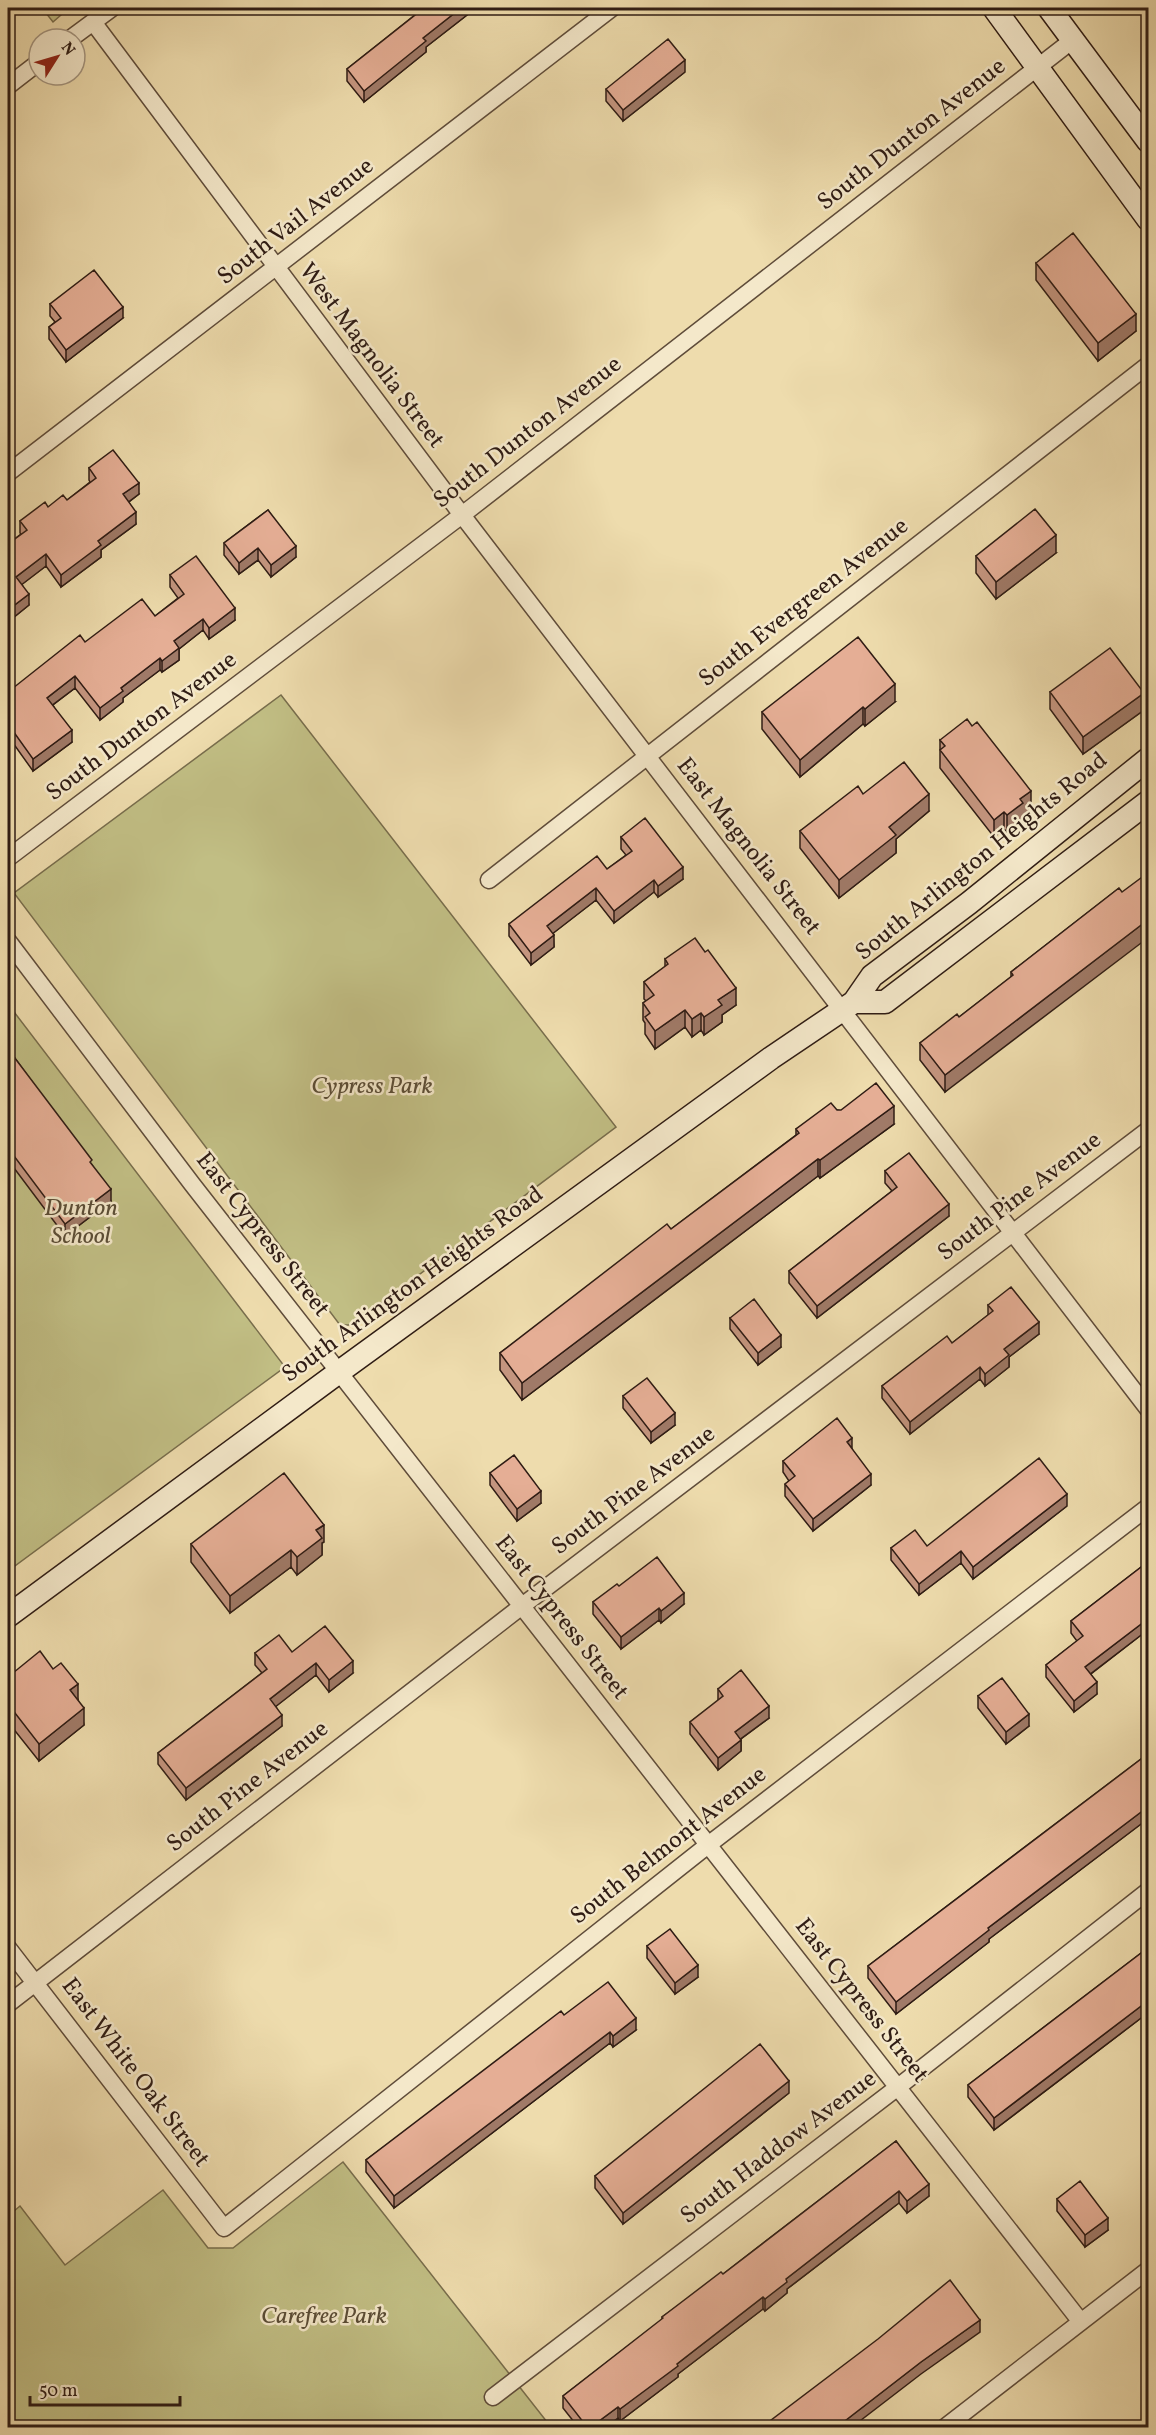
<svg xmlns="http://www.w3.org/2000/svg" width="1156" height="2435" font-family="Vollkorn,serif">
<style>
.green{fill:#c1be84;stroke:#786d4c;stroke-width:1.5}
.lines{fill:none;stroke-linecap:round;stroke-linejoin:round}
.minor-casing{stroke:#5f4c3a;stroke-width:19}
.secondary-casing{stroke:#2f1c14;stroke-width:25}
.minor{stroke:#f4e8ca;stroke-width:16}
.secondary{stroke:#f4e8ca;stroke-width:22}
.wall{fill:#c59680;stroke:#2f1c14;stroke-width:1.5}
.shaded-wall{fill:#a07a68;stroke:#2f1c14;stroke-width:1.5}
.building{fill:#e5ae95;stroke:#2f1c14;stroke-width:1.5}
.labels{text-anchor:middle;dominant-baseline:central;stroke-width:5;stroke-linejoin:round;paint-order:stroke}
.street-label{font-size:24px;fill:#2f1c14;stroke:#f4e8ca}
.park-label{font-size:24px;font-style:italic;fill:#5b4d36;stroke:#f4e8ca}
</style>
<rect width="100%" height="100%" fill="#eedcad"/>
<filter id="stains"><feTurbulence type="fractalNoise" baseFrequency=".00333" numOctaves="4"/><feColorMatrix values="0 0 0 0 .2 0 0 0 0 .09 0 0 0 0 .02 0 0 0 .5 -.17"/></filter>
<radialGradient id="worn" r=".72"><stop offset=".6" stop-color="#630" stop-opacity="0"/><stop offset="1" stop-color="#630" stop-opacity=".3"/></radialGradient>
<path class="green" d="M42 8H69L53 22Z
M281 695 616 1127 352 1325H340L14 893Z
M8 1004 285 1367 8 1571Z
M343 2162 551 2427 8 2428V2216L20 2206 65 2265 163 2190 208 2248H233Z"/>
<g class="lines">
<g class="minor-casing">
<path id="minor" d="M93 22 462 515 1148 1409
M70 39 112 8
M8 86 39 62
M8 473 612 8
M8 858 462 515 1074 39
M489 880 1148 365
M8 941 192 1184 1081 2322
M8 1948 224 2228 708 1845 1148 1507
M8 2004 522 1606 1148 1130
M493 2397 898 2087 1148 1891
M944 2428 1148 2270"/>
</g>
<g class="secondary-casing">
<path id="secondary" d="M994 8 1148 219
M1049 8 1148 141
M854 1002H885L1148 802
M8 1616 339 1372 771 1058 854 1002 872 976 969 903 1148 759"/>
</g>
<use href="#minor" class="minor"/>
<use href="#secondary" class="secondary"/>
</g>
<path class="wall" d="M421 8H476L426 47V52L364 102 347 81V69L421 10Z
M685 72 623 121 606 101V89Z
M1036 263 1136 331 1098 361 1036 280Z
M50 304 123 318 66 362 49 339V327L55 322 50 316Z
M89 468 139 494 129 502 136 524 101 550V557L61 587 46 566 22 584 29 605 8 622V544L21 534 20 533V521L48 507 67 500 90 482 89 480Z
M268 510 296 557 271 577 258 560 239 574 224 555V543Z
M1056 553 996 599 976 573V556Z
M170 575 235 620 209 639 203 630 179 649V660L162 672 160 670 123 698V702L100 720 75 688 53 705 72 742 33 771 8 736V692L85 642 155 616 178 598 170 587Z
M1050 692 1144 710 1083 754 1050 709Z
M895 702 865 726 863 724 800 777 762 729V712Z
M940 740 1031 809 1023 815V820L1007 832 1004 829 994 837 940 768Z
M863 794 929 811 896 839V853L839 898 800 848V831Z
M621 837 683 879 658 897 654 892 614 923 596 900 553 933 554 947 531 965 509 936V924L607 869 626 855 621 849Z
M1119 888 945 1092 920 1060V1043L959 1017 1011 977V972Z
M665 959 736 1005 722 1015V1022L704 1035 701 1030 692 1037 685 1027 655 1049 645 1034V1023L643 1020V1003L646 1001 644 999V982L665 967Z
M8 1040 9 1050 92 1165 111 1201 65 1236 8 1160Z
M837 1110 894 1124 820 1178 818 1176 522 1400 500 1370V1353L671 1229 796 1135V1129Z
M885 1171 949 1216 817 1318 789 1283V1271L892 1191 885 1183Z
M988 1305 1039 1334 1009 1357V1367L985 1386 980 1379 910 1434 882 1398V1386L952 1343 988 1315Z
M730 1318 781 1347 758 1365 730 1329Z
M623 1396 675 1425 651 1443 623 1408Z
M852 1449 871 1485 813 1531 785 1496V1484L789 1481 783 1472V1461Z
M490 1473 541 1503 517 1521 490 1485Z
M1067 1506 973 1579 961 1563 919 1595 891 1560V1548L927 1546Z
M324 1542 322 1543V1555L297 1575 291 1567 230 1613 191 1562V1544Z
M1149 1561V1629L1091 1674 1097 1694 1074 1712 1046 1677V1665L1077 1641 1071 1633V1621Z
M619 1586 684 1604 661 1623 659 1620 621 1649 593 1614V1602Z
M292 1652 353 1673 329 1692 316 1675 276 1706 282 1726 186 1800 158 1764V1753L262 1673 255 1665V1653Z
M8 1677 78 1699 84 1725 39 1761 8 1722Z
M718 1689 769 1718 741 1739V1751L718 1770 690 1734V1722L718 1701Z
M978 1696 1029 1726 1006 1744 978 1708Z
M1149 1753V1818L989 1939V1942L896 2014 868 1978V1966Z
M647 1946 698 1977 675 1994 647 1958Z
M1149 1947V2012L994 2130 968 2097V2085Z
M564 2015 636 2030 613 2047 610 2043 394 2208 366 2172V2160Z
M789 2093 623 2224 595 2188V2176Z
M896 2141 929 2196 907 2213 899 2203 787 2289V2293L765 2311 763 2309 678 2374V2377L620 2421 618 2418 606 2427H578L563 2408V2396L662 2320V2317L723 2274Z
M1057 2199 1108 2230 1085 2247 1057 2211Z"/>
<path class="shaded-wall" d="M461 8H476L426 47V52L364 102V91L423 38Z
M685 60V72L623 121V110Z
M123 307V318L66 362V350Z
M1136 314V331L1098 361V343Z
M139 483V494L123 506V494Z
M136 512V524L101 550V557L61 587V575L98 541Z
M1056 535V553L996 599V582Z
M296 546V557L271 577V565Z
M258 548V560L239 574V563Z
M46 554V566L16 589V577Z
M29 594V605L8 622V610Z
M235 608V620L209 639V628Z
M203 619V630L179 649V660L162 672V661L174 641Z
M160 658V670L123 698V702L100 720V708L121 688Z
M75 676V688L47 709V698Z
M895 684V702L865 726V709Z
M1144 693V710L1083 754V737Z
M863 707V724L800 777V760Z
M72 730V742L33 771V759Z
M1031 791V809L1023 815V820L1007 832V815L1020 799Z
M929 794V811L896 839V853L839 898V880L889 827Z
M1004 812V829L994 837V820Z
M683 867V879L658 897V886Z
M654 880V892L614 923V911Z
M596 888V900L547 938V926Z
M1149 919V937L945 1092V1075Z
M554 935V947L531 965V953Z
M736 988V1005L722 1015V1022L704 1035V1017L718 1000Z
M685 1010V1027L655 1049V1031Z
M701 1013V1030L692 1037V1019Z
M894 1106V1124L820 1178V1160Z
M818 1159V1176L522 1400V1383Z
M111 1189V1201L65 1236V1224Z
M949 1204V1216L817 1318V1306Z
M1039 1322V1334L1009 1357V1367L985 1386V1374L1004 1349Z
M781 1335V1347L758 1365V1353Z
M980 1367V1379L910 1434V1422Z
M675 1413V1425L651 1443V1432Z
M852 1438V1449L847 1442Z
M871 1474V1485L813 1531V1519Z
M541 1491V1503L517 1521V1509Z
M1067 1494V1506L973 1579V1567Z
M324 1525V1542L322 1543V1555L297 1575V1557L316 1530Z
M291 1550V1567L230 1613V1596Z
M961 1551V1563L919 1595V1584Z
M684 1593V1604L661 1623V1611Z
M659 1608V1620L621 1649V1637Z
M1149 1618V1629L1085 1678V1667Z
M353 1661V1673L329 1692V1680Z
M316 1663V1675L270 1711V1699Z
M1097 1682V1694L1074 1712V1701Z
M78 1684V1702L70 1690Z
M769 1706V1718L735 1743V1732Z
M84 1708V1725L39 1761V1744Z
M1029 1714V1726L1006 1744V1732Z
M282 1715V1726L186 1800V1788Z
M741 1740V1751L718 1770V1758Z
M1149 1806V1818L989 1939V1942L896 2014V2002L988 1928Z
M698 1965V1977L675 1994V1983Z
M1149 2000V2012L994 2130V2118Z
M636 2018V2030L613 2047V2036Z
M610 2032V2043L394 2208V2196Z
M789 2081V2093L623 2224V2213Z
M929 2184V2196L907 2213V2201Z
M899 2191V2203L787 2289V2293L765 2311V2299L786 2279Z
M1108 2218V2230L1085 2247V2235Z
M763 2297V2309L678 2374V2377L620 2421V2409L677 2364Z
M980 2320V2332L921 2374 852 2427H837L921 2362Z
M618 2407V2418L606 2427H591Z"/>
<path class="building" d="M423 8H461L423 38 426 41 364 91 347 69 424 8Z
M668 39 685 60 623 110 606 89Z
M1073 233 1136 314 1098 343 1036 263Z
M94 270 123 307 66 350 49 327 61 318 50 304Z
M113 450 139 483 123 494 136 512 98 541 101 545 61 575 46 554 16 577 29 594 8 610V544L27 530 20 521 45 502 48 507 63 495 67 500 96 478 89 468Z
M1035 509 1056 535 996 582 976 556Z
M268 510 296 546 271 565 258 548 239 563 224 543Z
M196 556 235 608 209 628 203 619 174 641 179 648 162 661 160 658 121 688 123 691 100 708 75 676 47 698 72 730 33 759 8 724V692L80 635 85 642 142 599 155 616 184 594 170 575Z
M858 637 895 684 865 709 863 707 800 760 762 712Z
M1110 648 1144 693 1083 737 1050 692Z
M967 719 972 726 977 722 1031 791 1020 799 1023 803 1007 815 1004 812 994 820 940 750 945 746 940 740Z
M904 762 929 794 889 827 896 835 839 880 800 831 858 786 863 794Z
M645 818 683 867 658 886 654 880 614 911 596 888 547 926 554 935 531 953 509 924 597 856 607 869 632 851 621 837Z
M1149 872V919L945 1075 920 1043 957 1014 959 1017 1013 975 1011 972 1119 888 1122 892Z
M695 938 705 952 708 950 736 988 718 1000 722 1005 704 1017 701 1013 692 1019 685 1010 655 1031 645 1017 650 1013 643 1003 654 995 644 982 668 964 665 959Z
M8 1049 92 1160 90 1162 111 1189 65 1224 8 1148Z
M876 1083 894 1106 820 1160 818 1159 522 1383 500 1353 667 1224 671 1229 799 1133 796 1129 831 1103 837 1110H841Z
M909 1153 949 1204 817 1306 789 1271 897 1187 885 1171Z
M1011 1287 1039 1322 1004 1349 1009 1355 985 1374 980 1367 910 1422 882 1386 947 1336 952 1343 993 1311 988 1305Z
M754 1299 781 1335 758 1353 730 1318Z
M647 1378 675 1413 651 1432 623 1396Z
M837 1418 852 1438 847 1442 871 1474 813 1519 785 1484 795 1476 783 1461Z
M514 1455 541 1491 517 1509 490 1473Z
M1039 1458 1067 1494 973 1567 961 1551 919 1584 891 1548 915 1530 927 1546Z
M284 1473 324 1525 316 1530 322 1538 297 1557 291 1550 230 1596 191 1544Z
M657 1557 684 1593 661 1611 659 1608 621 1637 593 1602 617 1584 619 1586Z
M1149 1561V1618L1085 1667 1097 1682 1074 1701 1046 1665 1083 1636 1071 1621Z
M325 1626 353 1661 329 1680 316 1663 270 1699 282 1715 186 1788 158 1753 267 1669 255 1653 279 1635 292 1652Z
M40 1651 53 1669 61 1663 78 1684 70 1690 84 1708 39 1744 8 1704V1677Z
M741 1670 769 1706 735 1732 741 1740 718 1758 690 1722 723 1696 718 1689Z
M1002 1678 1029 1714 1006 1732 978 1696Z
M1149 1753V1806L988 1928 989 1930 896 2002 868 1966Z
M670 1929 698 1965 675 1983 647 1946Z
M1149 1947V2000L994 2118 968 2085Z
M608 1982 636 2018 613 2036 610 2032 394 2196 366 2160 561 2011 564 2015Z
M760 2044 789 2081 623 2213 595 2176Z
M896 2141 929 2184 907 2201 899 2191 786 2279 787 2282 765 2299 763 2297 677 2364 678 2366 620 2409 618 2407 591 2427H587L563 2396 663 2318 662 2317 721 2272 723 2274Z
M1080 2181 1108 2218 1085 2235 1057 2199Z
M950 2280 980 2320 921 2362 837 2427H762L878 2339Z"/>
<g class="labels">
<g class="street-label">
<text transform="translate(912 135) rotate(-38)">South Dunton Avenue</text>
<text transform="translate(296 222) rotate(-38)">South Vail Avenue</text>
<text transform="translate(371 356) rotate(53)">West Magnolia Street</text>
<text transform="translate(528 433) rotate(-38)">South Dunton Avenue</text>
<text transform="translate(804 603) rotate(-38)">South Evergreen Avenue</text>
<text transform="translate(142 727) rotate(-37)">South Dunton Avenue</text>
<text transform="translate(748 847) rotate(52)">East Magnolia Street</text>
<text transform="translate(982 857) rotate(-39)">South Arlington Heights Road</text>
<text transform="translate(1020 1197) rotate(-37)">South Pine Avenue</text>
<text transform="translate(262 1235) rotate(52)">East Cypress Street</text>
<text transform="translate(413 1285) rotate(-36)">South Arlington Heights Road</text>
<text transform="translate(634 1491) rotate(-37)">South Pine Avenue</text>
<text transform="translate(561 1618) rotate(52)">East Cypress Street</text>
<text transform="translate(248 1787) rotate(-38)">South Pine Avenue</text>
<text transform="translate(669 1846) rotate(-38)">South Belmont Avenue</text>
<text transform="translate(861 2001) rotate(52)">East Cypress Street</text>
<text transform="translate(135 2073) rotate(53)">East White Oak Street</text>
<text transform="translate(779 2148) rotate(-37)">South Haddow Avenue</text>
</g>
<g class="park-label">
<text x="372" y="1087">Cypress Park</text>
<text x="81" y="1209">Dunton<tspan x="81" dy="28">School</tspan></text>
<text x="324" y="2317">Carefree Park</text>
</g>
</g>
<rect width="1156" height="2435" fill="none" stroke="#eedcad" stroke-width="30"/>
<rect x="9" y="9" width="1138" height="2417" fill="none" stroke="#2f1c14" stroke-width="3"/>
<rect x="15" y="15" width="1126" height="2405" fill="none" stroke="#2f1c14" stroke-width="1.5"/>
<g transform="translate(57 57) rotate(53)"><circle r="28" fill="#f4e8ca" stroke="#a59681" stroke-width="1.5"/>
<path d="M0-4.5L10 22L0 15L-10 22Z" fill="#8f2418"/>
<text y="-9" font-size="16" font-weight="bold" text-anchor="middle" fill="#2f1c14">N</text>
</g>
<path d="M30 2396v9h150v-9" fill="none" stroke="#2f1c14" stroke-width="3"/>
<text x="39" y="2396" font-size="18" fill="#2f1c14" stroke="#f4e8ca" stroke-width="4.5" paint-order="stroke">50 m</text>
<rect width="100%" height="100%" filter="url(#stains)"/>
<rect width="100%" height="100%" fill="url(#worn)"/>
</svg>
